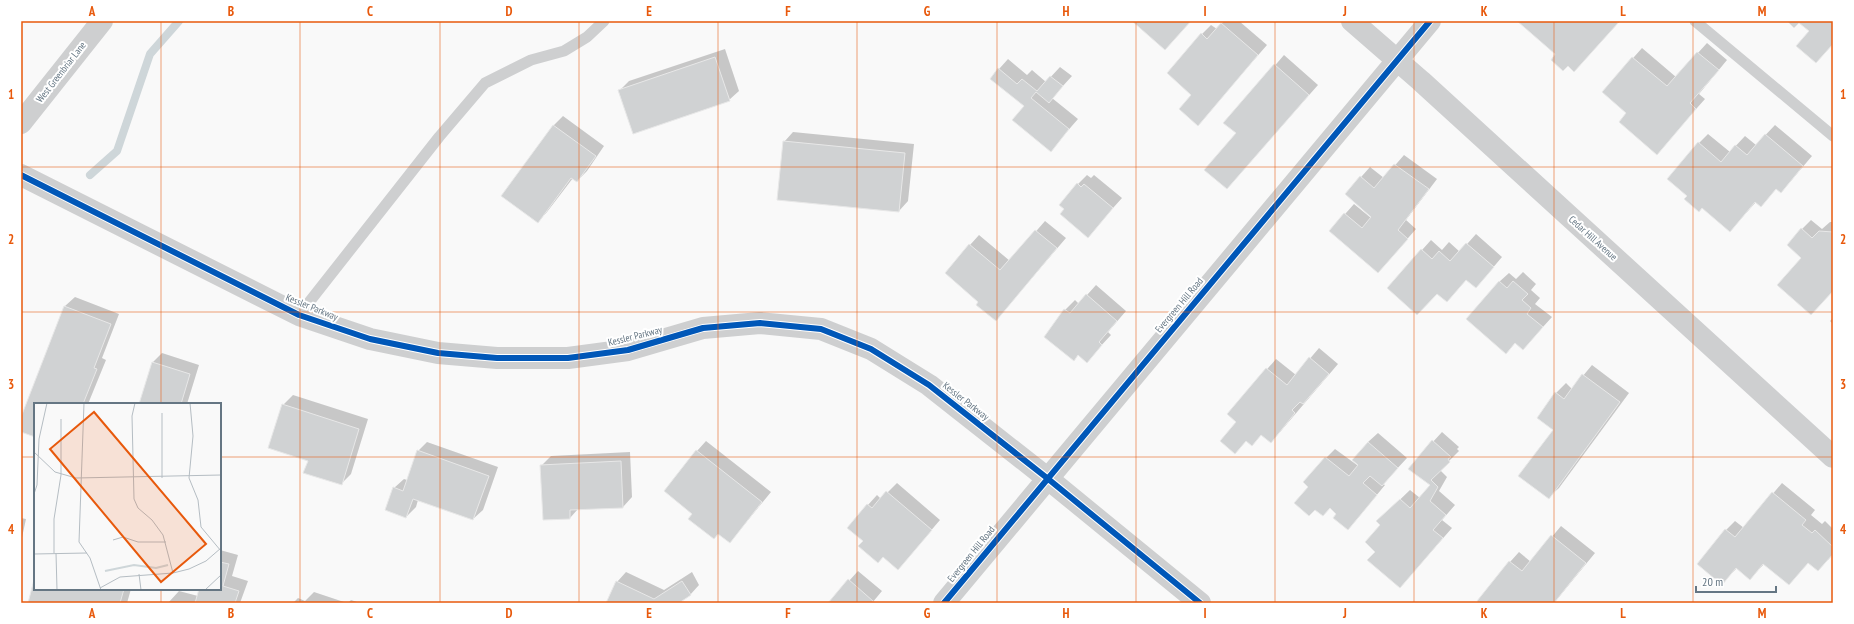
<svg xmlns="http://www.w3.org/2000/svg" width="1854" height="624" font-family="'PT Sans Narrow',sans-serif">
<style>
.shadow{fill:#0003}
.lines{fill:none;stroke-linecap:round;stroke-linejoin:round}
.stream{stroke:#ced6d9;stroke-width:8}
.building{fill:#d0d2d3;stroke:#e8e8e8}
.service{stroke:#cecfd0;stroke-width:11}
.minor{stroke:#cecfd0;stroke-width:22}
.tertiary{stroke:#cecfd0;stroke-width:22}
.cycleway-casing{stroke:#fff;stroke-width:8}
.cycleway{stroke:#0057b8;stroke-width:6}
.grid{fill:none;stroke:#e8590c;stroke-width:1;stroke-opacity:0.55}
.labels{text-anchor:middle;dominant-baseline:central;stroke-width:4;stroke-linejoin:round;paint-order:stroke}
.street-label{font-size:10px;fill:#657683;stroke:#fff}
.inset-river{fill:none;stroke:#ced6d9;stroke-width:2}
.inset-road{fill:none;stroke:#b5bdc3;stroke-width:1}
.view{fill:#e8590c;fill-opacity:0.15;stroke:#e8590c;stroke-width:2}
.inset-edge{fill:none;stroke:#657683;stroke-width:2}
.neatline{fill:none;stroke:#e8590c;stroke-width:1.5}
.grid-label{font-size:13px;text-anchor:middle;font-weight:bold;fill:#e8590c}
</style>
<rect width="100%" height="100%" fill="#f9f9f9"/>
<path class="shadow" d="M1224 21H1239L1267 45 1198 124 1193 94 1202 34 1211 25 1217 29Z
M1519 21H1620L1574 71Z
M1707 43 1727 60 1699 94 1705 99 1657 153 1627 113 1603 92 1642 48 1676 77Z
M725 49 739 91 729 100 620 90 629 81Z
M1284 55 1318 85 1227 188 1237 133 1225 123Z
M1008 59 1027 75 1032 70 1046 82 1060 67 1072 76 1052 98 1078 119 1051 150 1026 106 991 78Z
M563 116 604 146 587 171 577 181 573 178 547 212 538 222 502 196 554 125Z
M1775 125 1812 156 1790 182 1777 188 1756 202 1730 231 1688 196 1699 143 1708 134 1730 152 1745 136 1756 145Z
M793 132 914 144 908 201 899 211 784 142Z
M1404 155 1437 179 1406 220 1416 229 1387 262 1330 231 1354 204 1371 218 1372 217 1346 194 1370 167 1384 178Z
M1087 175 1091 178 1094 175 1122 198 1088 236 1065 208 1078 184Z
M1811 220 1822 229 1830 222H1833V291L1802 258V229Z
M1045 221 1066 238 996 320 980 302 970 245 979 235 1010 261Z
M1476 234 1502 257 1485 277 1467 279 1447 301 1438 292 1388 288 1431 240 1442 250 1449 242 1460 252Z
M1523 272 1536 284 1531 290 1540 298 1535 304 1552 317 1523 349 1499 282 1509 273 1516 279Z
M1096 285 1126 311 1108 332 1111 335 1087 361 1079 354 1045 337 1065 310 1075 300 1079 304Z
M75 297 119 314 102 358 106 360 88 404H35V436L21 431V420L65 306Z
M1833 318V324L1830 321Z
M1319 348 1338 364 1280 432 1262 434 1252 444 1247 440 1235 452 1237 422 1228 414 1276 359 1296 375Z
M162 353 199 365 187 404H140L153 362Z
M1592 365 1629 393 1559 488 1549 497 1554 430 1538 417 1556 393 1566 383 1572 389Z
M293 395 368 419 351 474 341 484 309 460 283 405Z
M1442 432 1459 447 1457 449 1459 451 1440 470 1447 477 1439 491 1455 505 1442 520 1452 528 1409 577 1377 551 1381 524 1387 512 1410 490 1420 498 1431 485 1409 468Z
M1378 433 1407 458 1383 484 1385 485 1357 519 1338 513 1310 487 1326 458 1335 449 1357 465 1368 442Z
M706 441 771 492 730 542 694 514 697 451Z
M427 442 498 467 483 510 473 519 418 500 416 507 406 517 394 488 404 479 407 480 418 451Z
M630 452 632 497 623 507 578 509 570 518 541 466 551 456Z
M897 483 940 520 898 569 848 527 877 495 881 499Z
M1782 483 1815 510 1811 515 1822 524 1825 521 1833 529V554L1828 560 1809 562 1789 584 1764 564 1750 579 1737 568 1722 583 1726 530 1735 521 1744 528Z
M21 518 26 519 21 542Z
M1561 526 1595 553 1554 603H1481L1510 562 1519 552 1531 562Z
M220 550 238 555 232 576 248 581 240 603H168L179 591 198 596 200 589H220Z
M858 571 882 591 872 603H829Z
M626 572 664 590 692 572 699 585 690 595 677 603H607L617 582Z
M35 579V589H131L127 603H29Z
M314 592 347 603H293L298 598 305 601Z
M351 600 360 603H348Z"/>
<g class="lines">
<path class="stream" d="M90 175 117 151 150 54 179 21"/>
</g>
<path class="building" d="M1132 21H1191L1165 50Z
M1517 21H1615L1618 23 1574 72 1568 66 1563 71 1551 60 1555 54Z
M1787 21H1833V44L1816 63 1796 46 1809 31 1799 23 1794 28Z
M1221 23 1258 55 1198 126 1179 109 1191 95 1167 73 1201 33 1207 39Z
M1697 52 1719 70 1690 103 1696 109 1657 155 1619 122 1626 113 1602 92 1632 57 1667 86Z
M715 57 730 101 633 134 618 90Z
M1274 64 1309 95 1227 189 1204 170 1236 133 1223 123Z
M998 68 1017 84 1022 79 1037 91 1050 76 1063 86 1049 103 1036 92 1031 98 1069 129 1051 152 1012 120 1024 106 990 79Z
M553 125 596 156 577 182 571 178 538 223 501 196Z
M1765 134 1803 166 1781 193 1776 189 1761 207 1755 202 1730 232 1702 208 1699 212 1684 199 1687 196 1667 179 1698 142 1721 162 1735 145 1747 155Z
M783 141 905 153 899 212 777 200Z
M1394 164 1429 189 1398 230 1408 239 1378 273 1329 231 1344 213 1362 228 1371 217 1345 194 1360 176 1374 188Z
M1077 183 1081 187 1084 184 1113 208 1088 238 1060 214 1064 209 1059 205Z
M1801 228 1812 238 1819 231 1833 232V291L1811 315 1777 285 1801 258 1787 245Z
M1035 230 1057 248 996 321 976 305 978 302 945 273 969 244 1000 270Z
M1466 243 1494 267 1476 288 1466 280 1447 302 1437 294 1417 315 1387 288 1421 249 1432 259 1439 251 1450 261Z
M1499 281 1507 288 1513 281 1528 294 1522 300 1531 308 1527 314 1543 327 1523 350 1515 343 1506 354 1466 319Z
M1086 294 1117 321 1099 342 1102 345 1087 363 1078 355 1074 361 1044 337 1064 309 1070 313Z
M64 306 111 324 94 368 97 369 83 404H35V437L21 432V417Z
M1309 357 1329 374 1303 404 1300 402 1292 410 1295 413 1271 443 1261 435 1252 446 1246 441 1235 454 1220 441 1236 422 1227 414 1266 368 1287 385Z
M152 362 190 374 181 404H139Z
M1582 374 1620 402 1549 499 1518 476 1553 430 1537 418 1555 392 1564 399Z
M282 404 359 429 342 485 303 473 308 461 268 448Z
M1432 440 1451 457 1448 459 1450 462 1431 480 1438 487 1430 501 1446 515 1433 530 1443 538 1400 588 1367 560 1375 552 1365 542 1380 525 1376 521 1400 499 1410 508 1430 485 1408 469Z
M1368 442 1398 468 1382 486 1370 476 1363 483 1377 495 1348 530 1333 518 1336 514 1330 508 1323 516 1315 510 1309 516 1294 503 1308 487 1303 482 1325 457 1349 476 1358 465 1352 460Z
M417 450 489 476 473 520 413 499 406 518 385 510 393 487 403 491Z
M696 450 762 502 730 543 718 534 714 539 688 519 692 514 664 491Z
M621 461 623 508 570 510V519L543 520 540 465Z
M886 491 932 530 898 570 883 557 878 563 858 546 863 541 847 528 867 504 872 508Z
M1772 492 1806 520 1802 525 1812 533 1815 530 1833 547V554L1818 571 1808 563 1789 585 1763 564 1750 580 1736 568 1722 585 1697 564 1725 529 1735 537Z
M1551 535 1586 563 1554 603H1479L1477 601 1509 561 1522 571Z
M220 562 229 564 223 586 239 591 235 603H195L199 589H220Z
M35 576V589H124L120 603H28Z
M848 579 873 601 872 603H828Z
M616 581 654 599 682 581 691 595 679 603H606Z"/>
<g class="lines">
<path class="service" d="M1695 21 1833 136
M299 315 439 137 485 83 531 60 564 51 587 37 604 21"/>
<path class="minor" d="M1352 21 1421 81 1833 457
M21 123 102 21
M944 603 1430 21"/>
<path class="tertiary" d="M21 175 299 315 370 339 438 353 497 358H568L628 350 703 328 760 323 821 329 871 349 929 385 1047 478 1200 603"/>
<g class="cycleway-casing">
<path id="cycleway" d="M21 175 299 315 370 339 438 353 497 358H568L628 350 703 328 760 323 821 329 871 349 929 385 1047 478 1200 603
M944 603 1430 21"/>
</g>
<use href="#cycleway" class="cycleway"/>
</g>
<path class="grid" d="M161 21V404M300 21V603M440 21V603M579 21V603M718 21V603M857 21V603M997 21V603M1136 21V603M1275 21V603M1414 21V603M1554 21V603M1693 21V603M21 167H1833M21 312H1833M21 457H35M220 457H1833M161 589V603"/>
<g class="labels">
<g class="street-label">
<text transform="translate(61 72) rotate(-52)">West Greenbriar Lane</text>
<text transform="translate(1593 238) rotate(42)">Cedar Hill Avenue</text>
<text transform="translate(1179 305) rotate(-50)">Evergreen Hill Road</text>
<text transform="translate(312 307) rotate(22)">Kessler Parkway</text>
<text transform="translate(635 336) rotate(-14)">Kessler Parkway</text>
<text transform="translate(966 401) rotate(38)">Kessler Parkway</text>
<text transform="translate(971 554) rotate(-51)">Evergreen Hill Road</text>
</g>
</g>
<g transform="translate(34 403)">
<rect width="187" height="187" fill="#f9f9f9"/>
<path class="inset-river" d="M71 168 100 162 122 165 134 162"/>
<path class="inset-road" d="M50 0 45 139 56 155 67 187M101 0 98 13 100 96 104 105 118 117 129 132 139 170M156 0 159 33 155 75 164 97 167 124 187 148M128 10V75M0 49 21 69 42 75 187 72M0 91 3 82 5 36 13 0M79 137 89 134 104 139H132M20 150V116L27 72V16M22 150 23 187M0 151 53 150M105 171 107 187M66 185 86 174 139 170 155 166 172 158 187 145M171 187 187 172"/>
<path class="view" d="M60 9 172 141 127 179 16 46Z"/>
<rect width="187" height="187" class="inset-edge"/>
</g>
<rect width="1854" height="624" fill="none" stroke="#ffffff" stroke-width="44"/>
<path d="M1696 586v6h80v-6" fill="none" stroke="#657683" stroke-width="2"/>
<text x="1702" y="586" font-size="12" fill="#657683" stroke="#ffffff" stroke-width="3" paint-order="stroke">20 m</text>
<rect x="22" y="22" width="1810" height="580" class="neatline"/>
<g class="grid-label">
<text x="92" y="16">A</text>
<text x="231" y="16">B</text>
<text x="370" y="16">C</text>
<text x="509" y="16">D</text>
<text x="649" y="16">E</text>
<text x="788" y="16">F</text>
<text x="927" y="16">G</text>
<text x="1066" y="16">H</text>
<text x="1205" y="16">I</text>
<text x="1345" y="16">J</text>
<text x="1484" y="16">K</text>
<text x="1623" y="16">L</text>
<text x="1762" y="16">M</text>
<text x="11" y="99">1</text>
<text x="1843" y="99">1</text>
<text x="11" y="244">2</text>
<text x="1843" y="244">2</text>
<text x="11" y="389">3</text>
<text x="1843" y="389">3</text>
<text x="11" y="534">4</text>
<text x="1843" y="534">4</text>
<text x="92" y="618">A</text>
<text x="231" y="618">B</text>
<text x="370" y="618">C</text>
<text x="509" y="618">D</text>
<text x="649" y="618">E</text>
<text x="788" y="618">F</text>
<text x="927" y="618">G</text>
<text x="1066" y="618">H</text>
<text x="1205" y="618">I</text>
<text x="1345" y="618">J</text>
<text x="1484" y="618">K</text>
<text x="1623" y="618">L</text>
<text x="1762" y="618">M</text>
</g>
</svg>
